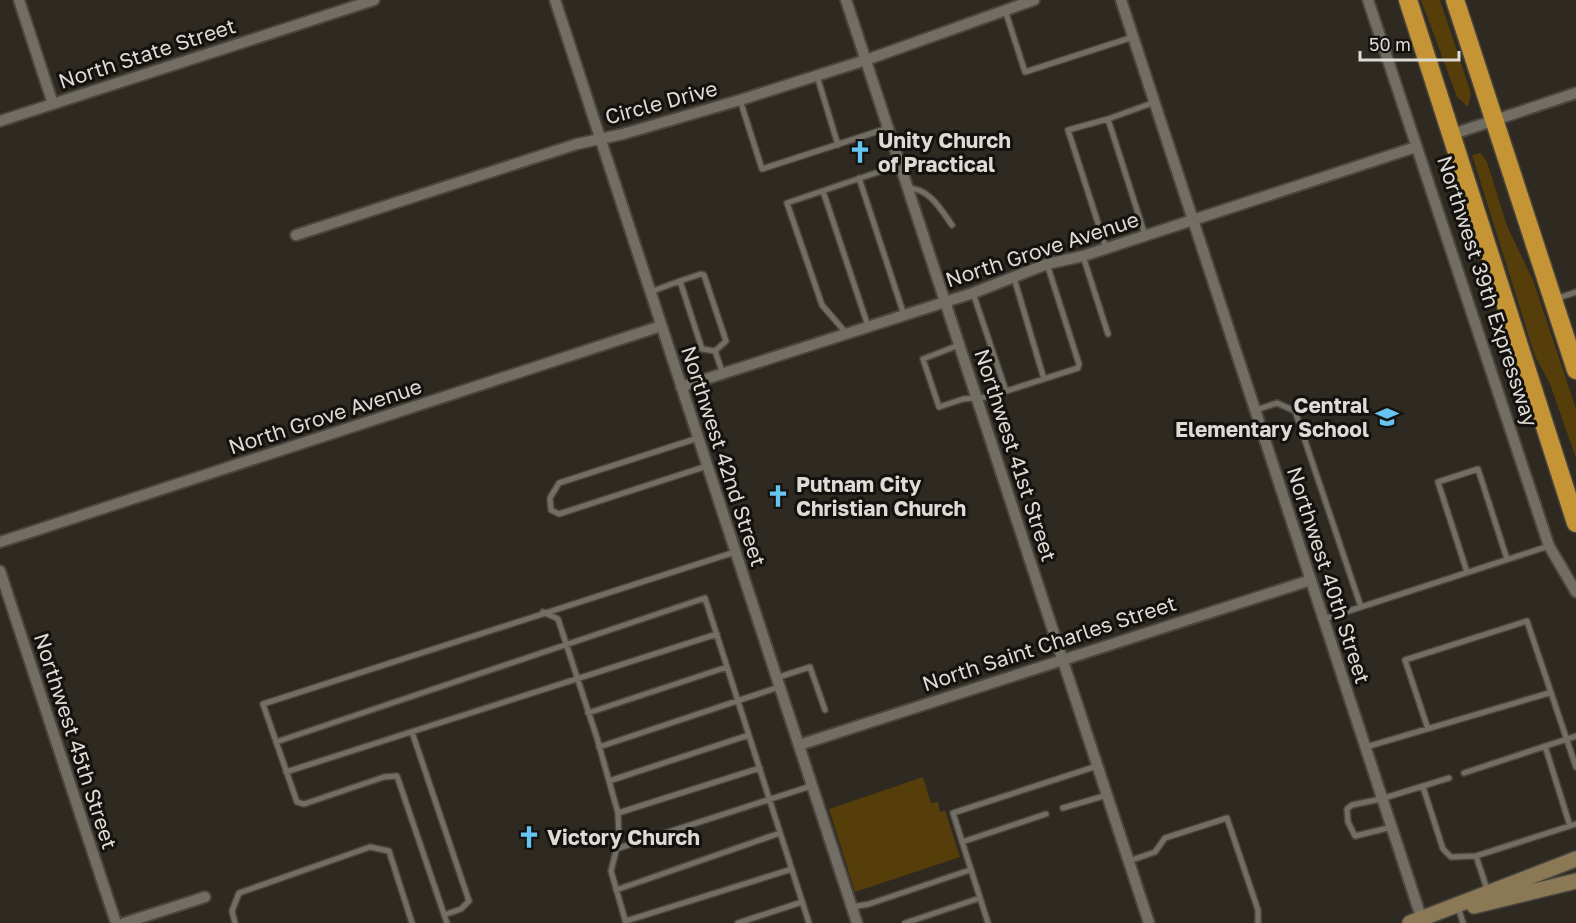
<svg xmlns="http://www.w3.org/2000/svg" width="1576" height="923" font-family="'Golos Text',sans-serif">
<style>
.green{fill:#563e0b}
.lines{fill:none;stroke-linecap:round;stroke-linejoin:round}
.lane-casing{stroke:#4a463f;stroke-width:8}
.street-casing{stroke:#4a463f;stroke-width:14}
.secondary-casing{stroke:#4a463f;stroke-width:18}
.highway-casing{stroke:#4a463f;stroke-width:21}
.lane{stroke:#736e64;stroke-width:5}
.street{stroke:#736e64;stroke-width:10}
.secondary{stroke:#8b7956;stroke-width:15}
.highway{stroke:#c49435;stroke-width:18}
.labels{text-anchor:middle;dominant-baseline:central;stroke-width:6;stroke-linejoin:round;paint-order:stroke}
.street-label{font-size:21px;fill:#dedbd6;stroke:#14120e}
.poi-label{font-size:21px;font-weight:bold;fill:#dedbd6;stroke:#14120e;text-anchor:start}
</style>
<rect width="100%" height="100%" fill="#2e2921"/>
<path class="green" d="M1421 0H1440L1471 93 1468 107 1457 97Z
M1481 153 1487 162 1507 226 1533 280 1576 409V458L1550 384 1535 356 1472 155Z
M923 777 931 803 938 802 940 812 945 810 960 857 855 892 829 809Z"/>
<g class="lines">
<g class="lane-casing">
<path id="lane" d="M1005 10 1025 72 1133 37
M817 76 838 145
M740 100 762 169 888 128
M1108 119 1155 102
M859 178 904 315
M907 188C929 188 940 208 952 225
M823 191 868 326
M1106 248 1068 130 1108 119 1145 235
M1083 256 1108 334
M701 274 704 275 726 341 715 351 702 349 680 281Z
M1014 278 1044 379
M650 292 680 281
M973 293 1006 391
M1555 299 1576 292
M847 334 822 305 787 203 899 165
M959 345 923 359 939 407 963 399 988 397 1078 368 1079 364 1047 264
M715 351 723 374
M1256 410 1277 403 1295 411 1361 607
M698 438 559 483 550 498 551 510 559 514 707 466
M1467 572 1438 482 1478 469 1507 559
M543 612 558 619 597 738 618 813 619 839 611 871 626 923
M1324 619 1549 546
M776 678 810 667 825 710
M588 713 727 667
M1428 729 1405 660 1527 621 1576 767
M412 732 469 901 461 909 444 915
M276 742 705 598 809 923
M1545 746 1570 826
M599 747 779 687
M1366 747 1549 693
M286 772 717 634
M1464 773 1576 736
M609 781 749 735
M1423 787 1443 849 1451 857 1476 856 1576 824
M1063 808 1107 795
M618 813 760 768
M1392 827 1355 836 1348 822 1347 809 1352 805 1381 799 1449 778
M962 842 1046 814
M616 849 811 786
M1476 856 1488 892
M1129 861 1155 852 1165 838 1227 818 1258 910V923
M616 890 780 833
M852 907 869 904 970 870
M1459 910 1463 923
M626 921 792 869
M235 923 232 911 239 893 370 847 389 851 412 923
M447 923 397 776 384 777 304 804 297 802 263 704 735 552
M738 923 802 902
M905 923 980 898
M988 923 953 813 1097 766"/>
</g>
<g class="street-casing">
<path id="street" d="M19 0 53 104
M555 0 857 923
M846 0 1149 923
M1121 0 1423 923
M1368 0 1549 546 1576 592
M0 121 374 0
M1453 134 1576 93
M296 235 577 144 623 134 740 100 866 60 1034 0
M681 387 973 293 1047 264 1083 256 1416 147
M0 542 661 326
M0 571 116 923
M799 745 1311 580
M124 923 205 897"/>
</g>
<g class="secondary-casing">
<path id="secondary" d="M1474 906 1576 881
M1410 923 1576 859"/>
</g>
<g class="highway-casing">
<path id="highway" d="M1408 0 1576 523
M1455 0 1576 370"/>
</g>
<use href="#lane" class="lane"/>
<use href="#street" class="street"/>
<use href="#secondary" class="secondary"/>
<use href="#highway" class="highway"/>
</g>
<defs>
<g id="church-bare" transform="scale(1.8)"><path d="M-1.2-6h2.4v3.5h3.3v2.4h-3.3V6h-2.4V-.1h-3.3v-2.4h3.3Z" fill="#67c4f0" stroke="#14120e" stroke-width="2.5" paint-order="stroke"/></g>
<g id="school-bare" transform="scale(1.8)"><path d="M0-5L7-2L0 1L-7-2ZM-4 1L0 2.5L4 1V4Q0 6-4 4Z" fill="#67c4f0" stroke="#14120e" stroke-width="2.5" paint-order="stroke"/></g>
</defs>
<g fill-rule="evenodd">
<use href="#church-bare" x="860" y="152"/>
<use href="#school-bare" x="1387" y="417"/>
<use href="#church-bare" x="778" y="496"/>
<use href="#church-bare" x="529" y="837"/>
</g>
<g class="labels">
<g class="street-label">
<text transform="translate(147 53) rotate(-18)">North State Street</text>
<text transform="translate(661 102) rotate(-15)">Circle Drive</text>
<text transform="translate(1042 249) rotate(-18)">North Grove Avenue</text>
<text transform="translate(1488 291) rotate(72)">Northwest 39th Expressway</text>
<text transform="translate(325 416) rotate(-18)">North Grove Avenue</text>
<text transform="translate(1016 455) rotate(72)">Northwest 41st Street</text>
<text transform="translate(724 456) rotate(72)">Northwest 42nd Street</text>
<text transform="translate(1329 575) rotate(72)">Northwest 40th Street</text>
<text transform="translate(1049 643) rotate(-18)">North Saint Charles Street</text>
<text transform="translate(76 741) rotate(72)">Northwest 45th Street</text>
</g>
<g class="poi-label">
<text x="878" y="140">Unity Church<tspan x="878" dy="24">of Practical</tspan></text>
<text x="1369" y="405" text-anchor="end">Central<tspan x="1369" dy="24">Elementary School</tspan></text>
<text x="796" y="484">Putnam City<tspan x="796" dy="24">Christian Church</tspan></text>
<text x="547" y="837">Victory Church</text>
</g>
</g>
<path d="M1360 51v9h99v-9" fill="none" stroke="#dedbd6" stroke-width="3"/>
<text x="1369" y="51" font-size="18" fill="#dedbd6" stroke="#14120e" stroke-width="4.5" paint-order="stroke">50 m</text>
</svg>
